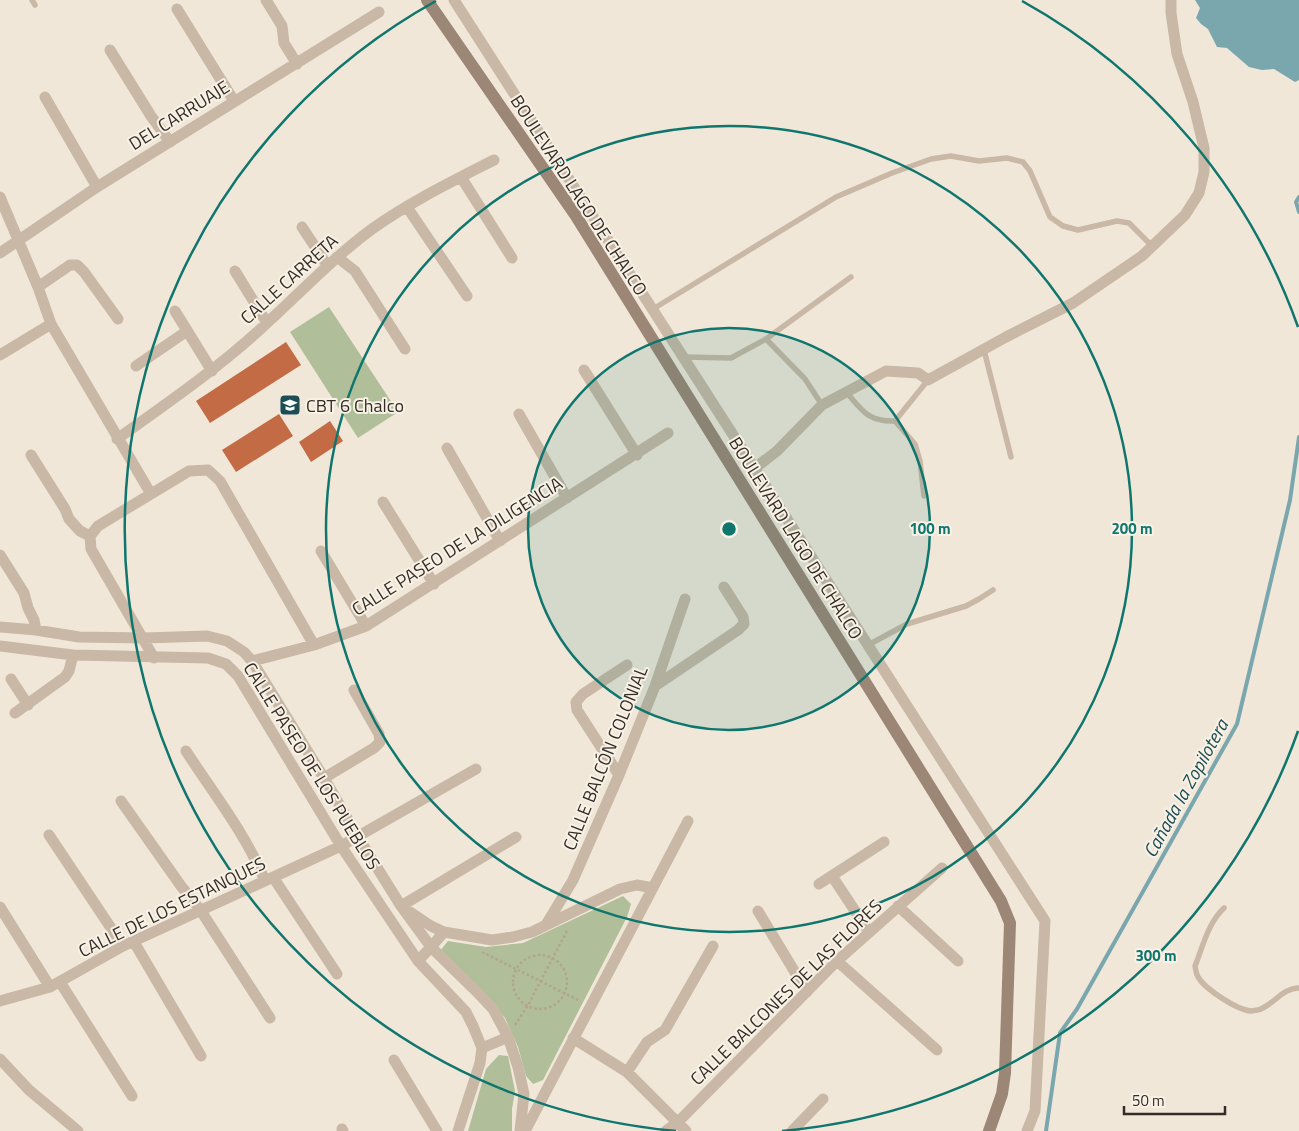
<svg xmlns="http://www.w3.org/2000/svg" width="1299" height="1131" font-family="'Titillium Web',sans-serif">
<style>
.green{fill:#b0bf99}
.water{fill:#79a7ad}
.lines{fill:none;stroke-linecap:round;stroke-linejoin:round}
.stream{stroke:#79a7ad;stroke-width:4}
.building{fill:#c36b44}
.path{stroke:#b4a290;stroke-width:2.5;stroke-dasharray:2.5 2.5;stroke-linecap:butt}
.lane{stroke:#c8b8a5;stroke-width:5.5}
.street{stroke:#c8b8a5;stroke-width:11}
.secondary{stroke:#9c8777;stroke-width:12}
.ring{fill:none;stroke:#0f766e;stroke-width:2.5}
.labels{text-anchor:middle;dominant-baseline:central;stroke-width:4;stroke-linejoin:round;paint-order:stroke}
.street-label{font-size:18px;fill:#342c26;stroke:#f8f1e5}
.poi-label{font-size:18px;fill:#342c26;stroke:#f8f1e5;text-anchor:start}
.water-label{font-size:19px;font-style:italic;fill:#1d4d54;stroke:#f8f1e5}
.centre{fill:#0f766e;stroke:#f8f1e5;stroke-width:2.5}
.ring-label{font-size:15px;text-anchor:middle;font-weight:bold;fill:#0f766e;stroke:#f8f1e5;stroke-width:4;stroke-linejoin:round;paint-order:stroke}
</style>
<rect width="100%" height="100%" fill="#f1e7d9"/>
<path class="green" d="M329 307 398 412 358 438 290 332Z
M623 896 631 904 627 917 543 1080 533 1084 526 1076 518 1047 505 1018 477 986 440 951 448 941 486 947 523 943Z
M499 1055 508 1056 515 1091 512 1109V1131H468L486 1069Z"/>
<path class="water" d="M1195 0H1299V80L1295 82 1274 69 1262 70 1249 67 1227 48 1217 47 1208 29 1201 24 1196 18 1200 8Z"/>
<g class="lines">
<path class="stream" d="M1299 197 1296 202 1299 212
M1046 1131 1060 1033 1077 1009 1237 724 1290 500 1299 437"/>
</g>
<path class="building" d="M286 342 301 365 210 423 196 401Z
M279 414 293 436 236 472 222 450Z
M330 421 343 441 311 462 299 442Z"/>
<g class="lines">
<path class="path" d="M482 952 580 1001
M513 982a27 27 0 1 1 54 0a27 27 0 1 1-54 0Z
M515 1025 528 1005 568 929"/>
<path class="lane" d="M32 0 35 5
M653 309 836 197 892 173 931 159 951 156 979 161 1007 158 1023 162 1030 171 1050 217 1063 226 1078 230 1117 221 1129 223 1152 246
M766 339 805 379 822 405
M984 350 1011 457
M684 357 731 358 766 339 851 277
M847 393C863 411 868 422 895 421L915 444 920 461 924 496
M895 421 928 380
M868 645 907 624 966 606 979 599 993 590
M1224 908C1208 923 1203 946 1195 966 1196 970 1196 974 1198 977 1205 989 1237 1010 1251 1011 1251 1011 1258 1010 1258 1010 1274 1005 1282 988 1299 988"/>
<path class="street" d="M266 0 282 26 284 43 297 64
M454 0 1045 921 1035 1111 1027 1131
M177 9 234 101
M110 50 151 116 170 142
M45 97 97 187
M461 177 512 258
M0 197 38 287 51 324 151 494
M407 207 467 296
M302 227 327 265
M0 253 97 187 379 12
M337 257 355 271 405 349
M235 271 267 323
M38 287 70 265H77L84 272 118 319
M175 311 212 371
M0 355 51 324
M136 366 187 331
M584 370 637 455
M519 414 567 498
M117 439C169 402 221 366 267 323 302 291 334 257 372 229 410 202 453 181 494 160
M447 448 500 541
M31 455 65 509 69 519 80 531 90 536
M755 468 777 451 822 405 886 371 918 373 928 380 1006 337 1073 303 1142 256 1185 215 1199 193 1204 172V148L1193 102 1177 54 1171 13V0
M383 502 434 584
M321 551 366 626
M0 555 24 593 28 608 34 620 36 630
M0 627 36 630 79 637 144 638 207 636 227 641 244 652 252 661 324 778 358 837 401 906 431 947 478 993 493 1009 508 1037 518 1067 524 1094 520 1131
M0 646 73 655 208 658 226 664 238 676 341 846 418 961 466 1012 473 1026 482 1048 480 1063 458 1131
M154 658 91 549 90 536 98 526 189 471 208 470 220 481 314 645
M252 661 314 645 366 626 668 433
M11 679 28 705
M655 686 738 630 744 624 743 617 724 587
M15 713 65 677 69 671 73 655
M186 751C213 793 246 834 265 881
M619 775 577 710 576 702 583 694 627 665
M324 778 374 748 380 742 379 734 354 690
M121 801 181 886 201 911 270 1018
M49 835 123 946
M516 837 401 906 431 926 444 932 492 940 513 937 532 932 620 889 637 885 653 888
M832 876 869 932
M273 877 337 974
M819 884 884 842
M898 906 958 961
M0 907 50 987
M758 911 807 992
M547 923 573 880 619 775 655 686 685 599
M134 942 201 1056
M418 961 431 947 444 932
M837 961 937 1050
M60 982 132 1096
M0 1001 50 987 123 946 341 846 476 769
M573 1038 627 1072 686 1131
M482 1048 508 1037
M0 1059 29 1090 78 1131
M394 1060 437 1131
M627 1072 647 1042 665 1030 713 946
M342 1129 343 1131
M525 1131 688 821
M666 1131 678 1122 837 961 942 868
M792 1131 823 1099"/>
<path class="secondary" d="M427 0 576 216 1001 901 1010 923 1005 1073 1002 1094 989 1131"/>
</g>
<circle cx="729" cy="529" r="201" fill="#0f766e" fill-opacity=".12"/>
<g class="ring">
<circle cx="729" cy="529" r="201"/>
<circle cx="729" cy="529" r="403"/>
<path d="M1298 731A604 604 0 0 1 782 1131M676 1131A604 604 0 0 1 436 1M1022 1A604 604 0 0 1 1298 327"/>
</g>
<defs>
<g id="university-square" transform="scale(1.125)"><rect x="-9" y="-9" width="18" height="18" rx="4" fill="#1d4d54" stroke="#f8f1e5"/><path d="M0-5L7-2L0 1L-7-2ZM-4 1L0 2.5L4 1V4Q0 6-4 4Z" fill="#fff"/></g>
</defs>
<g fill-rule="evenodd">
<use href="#university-square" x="290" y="405"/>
</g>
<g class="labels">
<g class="street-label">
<text transform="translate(179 115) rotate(-32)">DEL CARRUAJE</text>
<text transform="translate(579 195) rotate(57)">BOULEVARD LAGO DE CHALCO</text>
<text transform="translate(289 279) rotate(-42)">CALLE CARRETA</text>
<text transform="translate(796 538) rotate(58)">BOULEVARD LAGO DE CHALCO</text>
<text transform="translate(457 546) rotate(-32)">CALLE PASEO DE LA DILIGENCIA</text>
<text transform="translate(605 758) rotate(-68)">CALLE BALCÓN COLONIAL</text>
<text transform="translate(312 766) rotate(58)">CALLE PASEO DE LOS PUEBLOS</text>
<text transform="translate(172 907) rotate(-26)">CALLE DE LOS ESTANQUES</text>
<text transform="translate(786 992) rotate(-44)">CALLE BALCONES DE LAS FLORES</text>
</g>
<g class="poi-label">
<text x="306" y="405">CBT 6 Chalco</text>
</g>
<g class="water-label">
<text transform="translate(1185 788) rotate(-61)">Cañada la Zopilotera</text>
</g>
</g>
<circle cx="729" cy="529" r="8" class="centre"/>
<g class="ring-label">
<text x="930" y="534">100 m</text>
<text x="1132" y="534">200 m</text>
<text x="1156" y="961">300 m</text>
</g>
<path d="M1124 1106v8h101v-8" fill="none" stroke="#342c26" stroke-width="2.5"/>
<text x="1132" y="1106" font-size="15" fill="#342c26" stroke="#f8f1e5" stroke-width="4" paint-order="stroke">50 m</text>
</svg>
